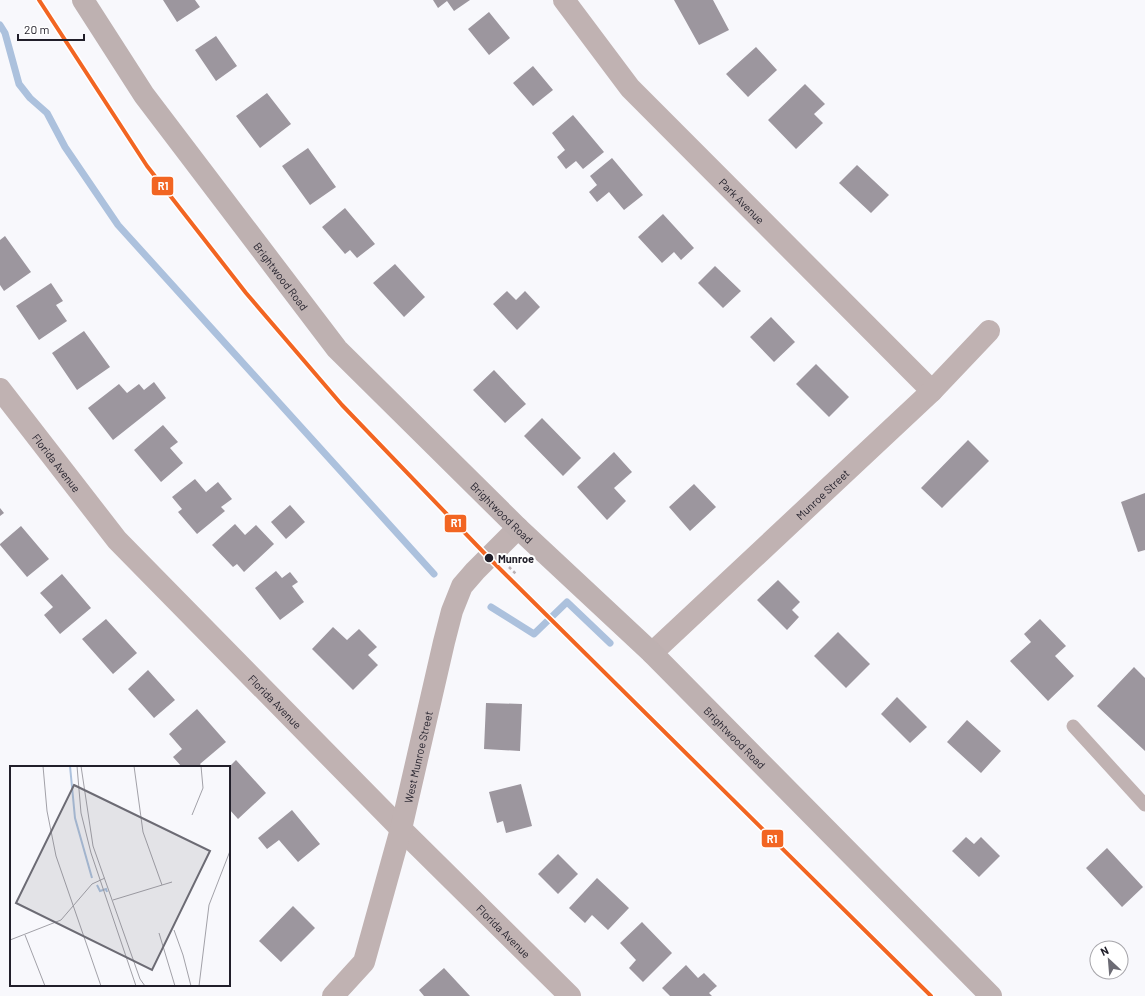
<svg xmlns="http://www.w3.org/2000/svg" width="1145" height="996" font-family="Barlow,sans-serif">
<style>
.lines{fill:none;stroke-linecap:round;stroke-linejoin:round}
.stream{stroke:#acc1dd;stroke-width:7}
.building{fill:#9c969e}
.path{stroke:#bab2b5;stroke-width:2.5;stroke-dasharray:3 3;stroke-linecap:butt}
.lane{stroke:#c0b2b2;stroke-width:13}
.street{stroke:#c0b2b2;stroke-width:22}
.secondary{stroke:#beb1b1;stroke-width:22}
.rail-1-casing{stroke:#fff;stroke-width:7}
.rail-1{stroke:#f26522;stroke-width:4}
.stop-dot{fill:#211f2a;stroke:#fff;stroke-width:1.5}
.labels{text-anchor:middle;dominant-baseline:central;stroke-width:4;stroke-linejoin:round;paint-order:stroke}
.street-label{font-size:11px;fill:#211f2a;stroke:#fff}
.stop-label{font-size:11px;font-weight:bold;fill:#211f2a;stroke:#fff;text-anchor:start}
.inset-river{fill:none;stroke:#acc1dd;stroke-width:2}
.inset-road{fill:none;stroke:#a2a1a8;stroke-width:1}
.view{fill:#6c6b74;fill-opacity:0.15;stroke:#6c6b74;stroke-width:2}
.inset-edge{fill:none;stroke:#211f2a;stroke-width:2}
.line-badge{stroke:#fff;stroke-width:1.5}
.badge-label{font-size:11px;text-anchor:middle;font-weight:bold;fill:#fff}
</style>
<rect width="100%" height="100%" fill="#f8f8fc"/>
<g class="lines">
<path class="stream" d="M0 25 5 33 19 84 30 98 47 113 65 147 118 225 434 574
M491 607 534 634 567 602 610 643"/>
</g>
<path class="building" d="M163 0H195L200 7 177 22Z
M433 0H470L454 11 447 1 438 8Z
M674 0H713L729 30 699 45Z
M489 12 510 38 489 55 468 29Z
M216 36 237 66 216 81 195 50Z
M756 47 777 70 748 97 726 74Z
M533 66 553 90 533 106 513 83Z
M805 84 825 104 814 114 823 123 796 149 768 120Z
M267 93 291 124 260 148 236 116Z
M573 115 604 152 583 169 576 161 566 169 557 157 565 150 552 133Z
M308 148 336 187 310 205 282 166Z
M612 158 643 195 624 210 609 192 597 202 589 192 597 185 590 176Z
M857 165 889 195 871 213 839 183Z
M345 208 375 244 357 258 350 250 345 254 322 227Z
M663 214 694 248 681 260 674 252 662 263 638 237Z
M5 236 31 272 4 291 0 285V240Z
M395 264 425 297 404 317 373 283Z
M715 266 741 291 723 308 698 283Z
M51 283 63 301 56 305 67 321 39 340 16 306Z
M507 291 516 300 525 291 540 307 517 330 493 304Z
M771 317 795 342 774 362 750 337Z
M84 331 110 367 77 390 52 353Z
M816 364 849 397 829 417 796 384Z
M494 370 526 404 505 423 473 390Z
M154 382 166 398 113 440 88 408 119 384 127 393 139 384 144 390Z
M542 418 581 458 563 476 524 436Z
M163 425 178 442 170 448 183 463 161 482 134 450Z
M968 440 989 461 942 508 921 488Z
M614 452 632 472 614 488 626 501 607 520 577 487Z
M195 479 206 492 218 482 232 499 221 507 225 511 197 534 178 512 182 509 172 497Z
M694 484 716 507 690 531 669 507Z
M1145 493V550L1138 552 1121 502Z
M290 505 305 522 286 539 271 522Z
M0 508 4 513 0 516Z
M235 524 245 535 256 525 274 544 244 572 237 564 233 567 212 545Z
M21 526 49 559 27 577 0 545V544Z
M276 571 282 578 290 572 298 582 292 586 304 602 280 620 255 588Z
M62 574 91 608 60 634 44 615 53 607 40 593Z
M778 580 800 602 792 610 799 617 787 630 757 600Z
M106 619 137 653 113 674 82 639Z
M1040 619 1066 646 1055 656 1074 676 1048 701 1010 661 1031 642 1024 634Z
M333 627 347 640 359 629 377 647 368 655 378 665 353 690 312 649Z
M838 632 870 664 846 688 814 656Z
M1134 667 1145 678V751L1097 706Z
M148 670 175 700 154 718 128 689Z
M897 697 927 727 910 743 881 714Z
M486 703 522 704 520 751 484 749Z
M197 709 226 742 200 764 202 767H182L173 757 182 749 169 734Z
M967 720 1001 751 981 773 947 742Z
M236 760 266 793 238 819 229 809 230 798 229 797V767Z
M521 784 532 826 506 833 503 821 497 823 489 792Z
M292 810 320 844 298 862 279 840 267 849 258 838Z
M966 837 974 844 981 837 1000 856 979 877 952 851Z
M1107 848 1143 887 1122 907 1086 868Z
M558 854 578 874 558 894 538 874Z
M597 878 629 908 608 930 592 915 585 923 569 908Z
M293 906 315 928 281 962 259 941Z
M642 922 672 953 643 982 629 968 636 960 620 943Z
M686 965 698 978 704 973 717 986 709 993 712 996H670L662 988Z
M444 968 470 996H424L419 990Z"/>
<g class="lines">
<path class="path" d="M509 567 516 574"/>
<path class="lane" d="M1073 726 1145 805"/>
<g class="street">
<path id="s1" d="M564 0 630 88 932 391"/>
<path id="s2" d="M0 389 117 540 401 829 570 996"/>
<path id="s3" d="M652 653 932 391 989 331"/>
<path id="s4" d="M333 996 364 962 401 829 444 642 452 611 462 586 475 571 518 528"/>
</g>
<path class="secondary" id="s5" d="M83 0 144 95 337 349 518 528 652 653 991 996"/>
<g class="rail-1-casing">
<path id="rail-1" d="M39 0 147 166 246 293 342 405 489 558 931 996"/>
</g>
<use href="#rail-1" class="rail-1"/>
</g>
<circle class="stop-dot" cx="489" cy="558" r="5"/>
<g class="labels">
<g class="street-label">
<text stroke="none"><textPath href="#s1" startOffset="269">Park Avenue</textPath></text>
<text stroke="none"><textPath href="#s5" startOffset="340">Brightwood Road</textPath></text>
<text stroke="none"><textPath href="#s2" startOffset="93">Florida Avenue</textPath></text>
<text stroke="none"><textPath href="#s3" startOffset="233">Munroe Street</textPath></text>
<text stroke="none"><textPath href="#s5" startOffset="664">Brightwood Road</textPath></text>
<text stroke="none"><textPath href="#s2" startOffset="417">Florida Avenue</textPath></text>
<text stroke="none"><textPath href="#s5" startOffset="988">Brightwood Road</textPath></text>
<text stroke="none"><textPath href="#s4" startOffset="258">West Munroe Street</textPath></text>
<text stroke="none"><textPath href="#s2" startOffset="741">Florida Avenue</textPath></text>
</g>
<g class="stop-label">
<text x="498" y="558">Munroe</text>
</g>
</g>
<g transform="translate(10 766)">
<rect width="220" height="220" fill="#f8f8fc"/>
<path class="inset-river" d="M60 0 65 52 82 112M87 119 90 125 96 123 97 126"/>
<path class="inset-road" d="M33 0 37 45 46 90 91 220M67 0 71 47 81 87 126 220M71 0 83 80 130 213 135 220M124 0 133 66 152 119M182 49 193 22 191 0M103 134 162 116M164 164 173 189 181 220M149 167 165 220M15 169 35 220M0 174 51 154 82 118 95 112M189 220 199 139 220 85"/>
<path class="view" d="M64 19 200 85 142 204 6 137Z"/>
<rect width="220" height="220" class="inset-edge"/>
</g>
<g class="line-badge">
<rect x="151" y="176" width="23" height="20" rx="4" fill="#f26522"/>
<rect x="444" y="514" width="23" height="19" rx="4" fill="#f26522"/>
<rect x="761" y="829" width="23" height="19" rx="4" fill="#f26522"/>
</g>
<g class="badge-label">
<text x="163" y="190">R1</text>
<text x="456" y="527">R1</text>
<text x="772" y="843">R1</text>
</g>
<g transform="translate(1109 960) rotate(334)"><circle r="19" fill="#ffffff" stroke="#a6a5aa"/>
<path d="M0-3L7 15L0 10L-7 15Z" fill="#6c6b74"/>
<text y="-6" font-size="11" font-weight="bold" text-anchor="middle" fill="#211f2a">N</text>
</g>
<path d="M18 34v6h66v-6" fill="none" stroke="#211f2a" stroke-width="2"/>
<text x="24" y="34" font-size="12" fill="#211f2a" stroke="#ffffff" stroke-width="3" paint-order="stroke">20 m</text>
</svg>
